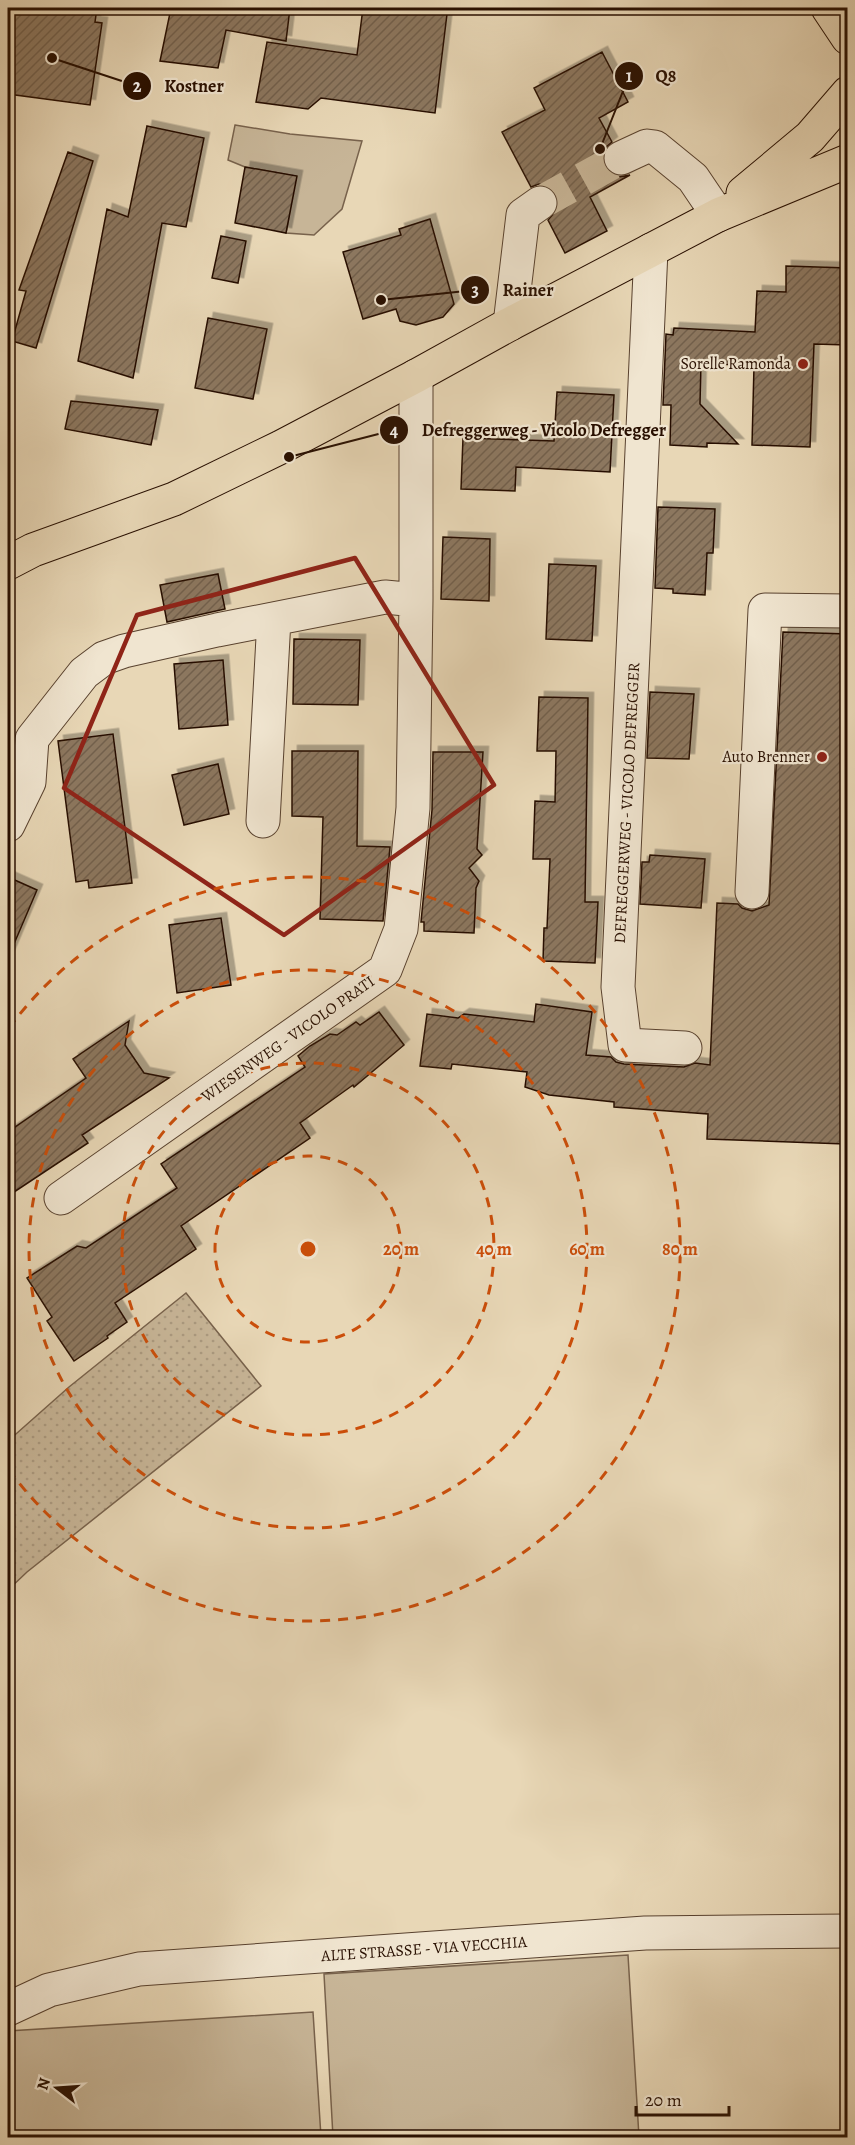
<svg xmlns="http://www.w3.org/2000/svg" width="855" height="2145" font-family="Alegreya,serif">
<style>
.grass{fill:url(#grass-dots);stroke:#78624c;stroke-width:1.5}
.green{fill:#c7b597;stroke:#78624c;stroke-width:1.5}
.building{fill:url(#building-hatch);stroke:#280f00;stroke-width:1.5;filter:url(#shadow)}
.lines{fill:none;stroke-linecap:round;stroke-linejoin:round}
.minor-tunnel{stroke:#cbb99b;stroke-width:33;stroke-dasharray:33 16;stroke-linecap:butt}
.minor-casing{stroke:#58412e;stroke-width:35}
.major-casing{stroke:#280f00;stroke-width:35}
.minor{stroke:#f0e5d0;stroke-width:33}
.major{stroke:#e8d7b6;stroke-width:33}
.marked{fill:none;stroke:#8f2418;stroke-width:4.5;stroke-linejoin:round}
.ring{fill:none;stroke:#cb4e0a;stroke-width:3;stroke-dasharray:10 8}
.poi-dot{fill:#8f2418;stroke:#f0e5d0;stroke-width:2}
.labels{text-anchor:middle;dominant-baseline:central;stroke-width:4.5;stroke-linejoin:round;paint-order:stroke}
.poi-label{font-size:16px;fill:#280f00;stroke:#f0e5d0;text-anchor:end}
.street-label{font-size:16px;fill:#280f00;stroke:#f0e5d0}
.centre{fill:#cb4e0a;stroke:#f0e5d0;stroke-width:3}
.ring-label{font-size:18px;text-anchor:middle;font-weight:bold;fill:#cb4e0a;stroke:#f0e5d0;stroke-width:4.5;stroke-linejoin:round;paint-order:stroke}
.leader{fill:none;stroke:#280f00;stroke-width:2}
.callout-dot{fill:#280f00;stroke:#f0e5d0;stroke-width:2}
.mark-label{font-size:18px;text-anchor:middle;font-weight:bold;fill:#fff}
.callout-label{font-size:18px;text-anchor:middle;font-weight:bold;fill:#280f00;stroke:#f0e5d0;stroke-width:4.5;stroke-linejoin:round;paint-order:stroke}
</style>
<defs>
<pattern id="grass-dots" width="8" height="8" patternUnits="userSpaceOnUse" patternTransform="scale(1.5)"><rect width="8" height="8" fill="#c7b597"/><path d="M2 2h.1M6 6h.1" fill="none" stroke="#ab9a80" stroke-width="1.8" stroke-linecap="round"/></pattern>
<pattern id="building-hatch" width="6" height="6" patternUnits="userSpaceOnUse" patternTransform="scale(1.5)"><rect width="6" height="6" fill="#8c775f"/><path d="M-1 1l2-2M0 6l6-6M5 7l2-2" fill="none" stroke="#72604c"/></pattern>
<filter id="shadow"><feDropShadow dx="5.5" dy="-5.5" stdDeviation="0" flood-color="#0004"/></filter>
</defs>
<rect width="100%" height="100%" fill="#e8d7b6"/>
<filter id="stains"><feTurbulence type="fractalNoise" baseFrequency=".00333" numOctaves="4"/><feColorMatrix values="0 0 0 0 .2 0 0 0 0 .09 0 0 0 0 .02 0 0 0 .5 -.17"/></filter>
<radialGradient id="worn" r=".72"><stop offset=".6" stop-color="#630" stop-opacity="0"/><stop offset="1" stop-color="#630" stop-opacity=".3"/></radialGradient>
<path class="grass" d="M186 1293 261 1386 27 1572 8 1590V1441L69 1387Z"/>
<path class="green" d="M235 125 290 134 362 141 342 209 314 235 286 233 296 176 245 167 228 160Z
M628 1955 639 2137H333L324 1974Z
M313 2012 321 2137H8V2031Z"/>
<path class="building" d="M8 8H97L95 22 102 23 90 105 8 94Z
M171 8H290L286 41 226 30 218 68 160 61Z
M363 8H398L447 14 435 113 321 98 308 109 256 102 267 42 357 55Z
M602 52 628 102 599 118 612 142 605 148 602 156 604 165 611 174 619 177 630 175 590 197 607 231 565 253 548 220 557 210 559 201 556 193 547 186 539 184 531 187 502 132 545 110 534 88Z
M147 126 204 138 186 227 162 223 133 378 78 361 107 209 128 217Z
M68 152 93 161 36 348 12 341 26 291 19 290Z
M245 167 297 176 286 233 235 223Z
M430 219 454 304 443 317 416 325 400 321 396 309 363 319 343 252 401 235 399 229Z
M221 236 246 241 238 283 212 278Z
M786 266 848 268V345L814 344 810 447 752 445 754 366 701 363 700 404 738 444 707 443V447L670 445 671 405H663L666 334 673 335 674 328 755 332 757 291 786 292Z
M208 318 267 329 253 399 195 388Z
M557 392 614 395 610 472 516 467 515 491 461 489 463 438 554 441Z
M71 401 158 410 151 445 65 429Z
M658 507 715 509 713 553H707L705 595 673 593V589L655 588Z
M443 537 490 539 489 601 441 599Z
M549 564 596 566 592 641 546 639Z
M218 574 225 609 167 622 160 585Z
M783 632 848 634V1078L845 1144 707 1139 708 1114 614 1107V1102L549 1095 525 1087 527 1072 452 1064 451 1069 420 1066 427 1014 458 1018 464 1014 534 1022 536 1004 592 1012 586 1055 611 1057 616 1062 624 1064 684 1067 695 1063 710 1065 717 903 738 904 742 908 752 911 769 905Z
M294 639 360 640 358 705 293 704Z
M223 660 228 725 179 729 174 664Z
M650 692 694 694 689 759 647 758Z
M539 697 588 698 585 902H598L595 963 543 961 544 928H547L550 859H533L535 801 555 802 556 751H537Z
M113 734 132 883 89 888 88 880 76 882 58 741Z
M292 751H358L357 846 390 847 383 921 320 919 323 817 292 816Z
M433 752H483L477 849 482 855 469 868 479 881 476 888 474 933 424 931V922H421L432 810Z
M218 764 229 814 184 825 172 775Z
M650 855 705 859 701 908 640 904 642 862H649Z
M8 877 37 890 8 958Z
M221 918 231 985 177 993 169 925Z
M379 1012 404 1045 354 1087 353 1085 300 1123 310 1138 181 1226 196 1249 115 1303 127 1322 107 1336 108 1338 74 1361 47 1321 52 1317 27 1278 77 1246 86 1248 177 1188 161 1164 305 1067 298 1056 310 1046 330 1034 337 1035 356 1022 360 1025Z
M129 1021 125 1045 144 1073 169 1078 82 1135 88 1143 8 1196V1132L86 1078 73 1059Z"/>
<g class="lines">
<path class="minor-tunnel" d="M540 203 621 158"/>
<g class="minor-casing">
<path id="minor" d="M621 158 647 146 655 147 693 178 718 215
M651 250 618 987 625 1045 685 1048
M510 324 523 215 540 203
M263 821 274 619
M8 825 29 782 32 739 84 673 104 658 124 651 217 630 339 606 385 597 416 600
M752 892 765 610 848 611
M61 1198 385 970 401 929 413 808 416 600V376
M8 2009 49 1990 139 1969 645 1933 848 1931"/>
</g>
<g class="major-casing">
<path id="major" d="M828 8 848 38
M743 193 810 137 848 93
M8 563 33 550 174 499 281 447 416 376 510 324 718 215 848 161"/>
</g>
<use href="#minor" class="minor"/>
<use href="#major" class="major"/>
</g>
<path class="marked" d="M355 558 494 785 284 935 64 788 137 615Z"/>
<g class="ring">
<circle cx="308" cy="1249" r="93"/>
<circle cx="308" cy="1249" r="186"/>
<circle cx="308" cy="1249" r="279"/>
<path d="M9 1028A372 372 0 1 1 9 1470"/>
</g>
<g class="poi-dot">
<circle cx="803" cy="364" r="6"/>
<circle cx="822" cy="757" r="6"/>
</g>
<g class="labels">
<g class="poi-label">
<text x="791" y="364">Sorelle Ramonda</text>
<text x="810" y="757">Auto Brenner</text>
</g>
<g class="street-label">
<text transform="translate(627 803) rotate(-87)">DEFREGGERWEG - VICOLO DEFREGGER</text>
<text transform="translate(288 1039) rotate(-35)">WIESENWEG - VICOLO PRATI</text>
<text transform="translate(424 1949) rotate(-4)">ALTE STRASSE - VIA VECCHIA</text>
</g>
</g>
<circle cx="308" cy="1249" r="9" class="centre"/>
<g class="ring-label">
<text x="401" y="1255">20 m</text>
<text x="494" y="1255">40 m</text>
<text x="587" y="1255">60 m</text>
<text x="680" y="1255">80 m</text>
</g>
<path class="leader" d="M600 149L629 76M52 58L137 86M381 300L475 290M289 457L394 430"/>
<g class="callout-dot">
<circle cx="600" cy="149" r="6"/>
<circle cx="52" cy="58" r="6"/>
<circle cx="381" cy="300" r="6"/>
<circle cx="289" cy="457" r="6"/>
<circle cx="629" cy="76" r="15"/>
<circle cx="137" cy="86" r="15"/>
<circle cx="475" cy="290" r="15"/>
<circle cx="394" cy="430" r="15"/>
</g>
<g class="mark-label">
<text x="629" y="82">1</text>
<text x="137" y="92">2</text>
<text x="475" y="296">3</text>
<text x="394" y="436">4</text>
</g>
<g class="callout-label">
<text x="666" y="82">Q8</text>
<text x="194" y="92">Kostner</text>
<text x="528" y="296">Rainer</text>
<text x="544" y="436">Defreggerweg - Vicolo Defregger</text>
</g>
<rect width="855" height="2145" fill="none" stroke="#e8d7b6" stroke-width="30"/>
<rect x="9" y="9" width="837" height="2127" fill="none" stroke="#280f00" stroke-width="3"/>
<rect x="15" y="15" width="825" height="2115" fill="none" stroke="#280f00" stroke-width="1.5"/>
<g transform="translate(57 2088) rotate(287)" stroke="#f0e5d0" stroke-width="4.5" paint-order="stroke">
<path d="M0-4.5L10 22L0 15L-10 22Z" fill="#280f00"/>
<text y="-9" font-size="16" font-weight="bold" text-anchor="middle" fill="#280f00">N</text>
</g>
<path d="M636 2106v9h93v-9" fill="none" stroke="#280f00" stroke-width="3"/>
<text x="645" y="2106" font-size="18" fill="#280f00" stroke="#f0e5d0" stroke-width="4.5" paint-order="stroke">20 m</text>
<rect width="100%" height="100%" filter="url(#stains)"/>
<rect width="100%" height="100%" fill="url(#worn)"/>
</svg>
